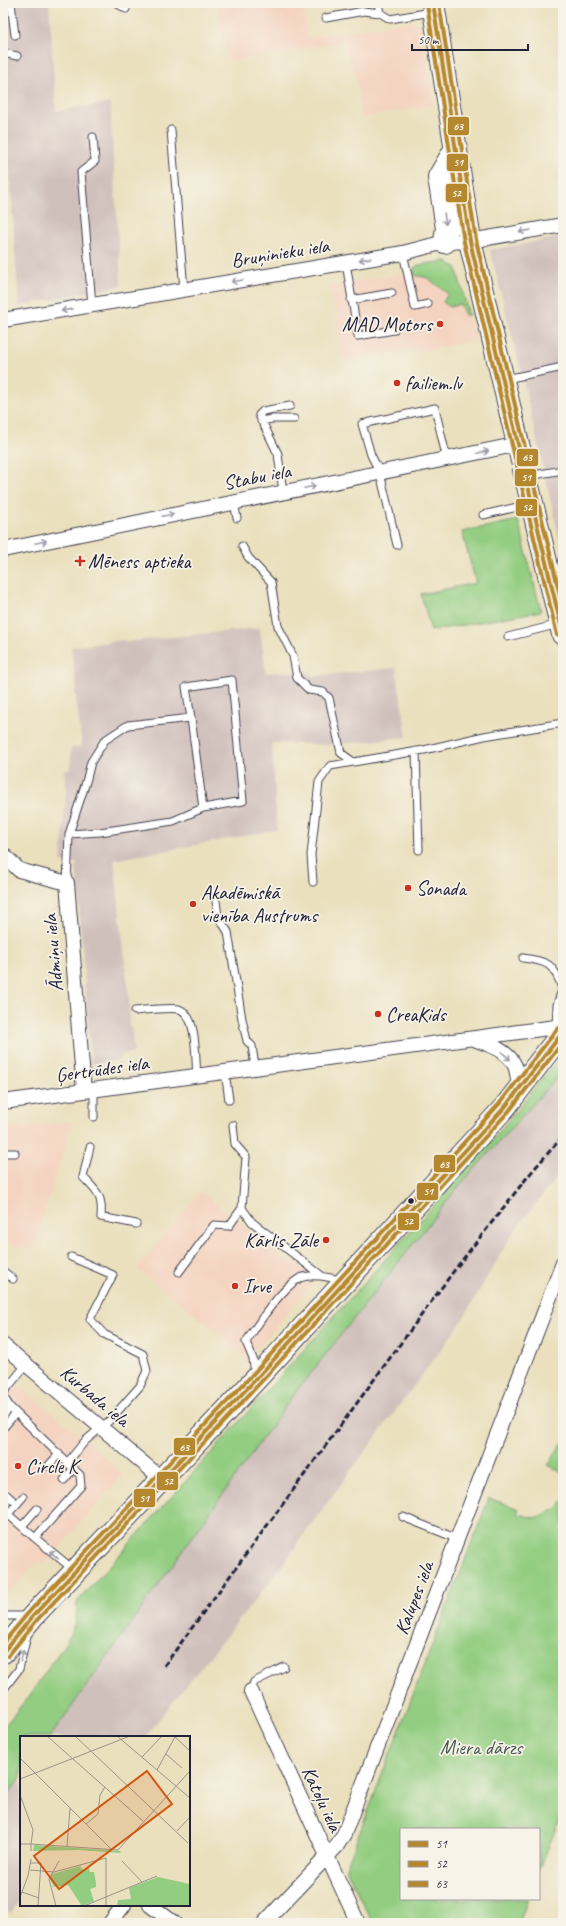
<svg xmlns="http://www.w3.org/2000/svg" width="566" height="1926" font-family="Caveat,sans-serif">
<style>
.built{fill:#f4d3c0}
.industrial{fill:#d0c0bc}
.green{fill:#93cd81;stroke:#5a785e}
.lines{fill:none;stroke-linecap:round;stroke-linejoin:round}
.service-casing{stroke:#403e4e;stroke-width:9}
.minor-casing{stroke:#403e4e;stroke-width:16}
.primary-casing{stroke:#403e4e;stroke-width:24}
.service{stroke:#fff;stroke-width:7}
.minor{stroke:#fff;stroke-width:14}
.primary{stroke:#fff;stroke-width:22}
.rail{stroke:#22223b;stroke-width:3;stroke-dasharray:6 3;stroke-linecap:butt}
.bus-1-casing{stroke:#f7f3e8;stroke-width:7}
.bus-2-casing{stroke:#f7f3e8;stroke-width:7}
.bus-3-casing{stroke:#f7f3e8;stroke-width:7}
.bus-1{stroke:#b5882d;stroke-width:4}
.bus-2{stroke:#b5882d;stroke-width:4}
.bus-3{stroke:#b5882d;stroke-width:4}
.oneway{stroke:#9c9ca7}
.poi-dot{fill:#c8321e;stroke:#f7f3e8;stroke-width:1.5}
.bus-dot{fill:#22223b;stroke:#f7f3e8;stroke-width:1.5}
.labels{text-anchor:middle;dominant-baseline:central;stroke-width:3.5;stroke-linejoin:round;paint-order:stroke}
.street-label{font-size:20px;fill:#22223b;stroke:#f7f3e8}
.poi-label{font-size:20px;fill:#22223b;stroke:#f7f3e8;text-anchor:start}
.park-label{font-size:20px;fill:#445550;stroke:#f7f3e8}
.inset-road{fill:none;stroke:#9a9489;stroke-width:1}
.view{fill:#d45411;fill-opacity:0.15;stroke:#d45411;stroke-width:2}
.inset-edge{fill:none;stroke:#22223b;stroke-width:2}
.line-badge{stroke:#f7f3e8;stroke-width:1.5}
.badge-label{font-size:11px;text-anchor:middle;font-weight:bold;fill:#fff}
</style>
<rect width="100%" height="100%" fill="#f7f3e8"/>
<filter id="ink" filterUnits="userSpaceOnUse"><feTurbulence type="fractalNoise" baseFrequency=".025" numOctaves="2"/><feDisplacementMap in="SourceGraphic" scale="8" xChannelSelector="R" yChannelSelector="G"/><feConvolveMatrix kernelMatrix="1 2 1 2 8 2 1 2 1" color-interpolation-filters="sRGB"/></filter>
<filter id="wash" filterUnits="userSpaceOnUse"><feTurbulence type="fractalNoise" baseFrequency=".012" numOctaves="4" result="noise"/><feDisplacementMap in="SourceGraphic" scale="16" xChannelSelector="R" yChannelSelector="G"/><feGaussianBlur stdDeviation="0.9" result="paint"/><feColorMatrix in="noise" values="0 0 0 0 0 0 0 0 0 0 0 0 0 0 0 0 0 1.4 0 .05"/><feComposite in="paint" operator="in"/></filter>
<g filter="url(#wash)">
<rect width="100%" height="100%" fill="#eae0bd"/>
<path class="built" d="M217 3H302L308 38 412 21 421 30 434 105 362 117 355 74 343 42 228 62Z
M418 271 436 281 451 295 469 317 476 340 416 352 414 347 343 360 330 286Z
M73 1121 32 1251 3 1241V1130Z
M200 1191 289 1262H296L317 1279 248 1360 230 1345 227 1340 138 1269Z
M15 1383 96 1449 123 1474 45 1564 39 1560 3 1598V1396Z"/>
<path class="industrial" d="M3 3H49L56 111 110 103 121 286 19 306 7 132H3Z
M563 236V554L521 371 490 250Z
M260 628 266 673 305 671 313 676 396 668 407 737 333 745 272 743 277 830 114 860 129 996V1026H131L134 1052 123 1054 119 1060 91 1064 76 863 61 862 66 790 64 770H70L71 748 82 746 75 690H77L71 647 124 640 125 642Z
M563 1065V1169L512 1234 460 1324 295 1546 296 1547 272 1579 145 1737H49L287 1402 462 1180Z
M21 1776V1899L11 1913 5 1909 3 1912V1800Z"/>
<path class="green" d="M445 261 456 267 469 315H465L460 304 450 307 443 302 448 294 428 278 414 275V268L418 265Z
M518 520 541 611 431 631 421 594 476 583 462 532Z
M563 1052V1071L459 1186 295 1393 50 1737H21V1777L3 1801V1728L29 1696 67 1641 76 1621 77 1602 496 1136Z
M563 1442V1473L548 1465Z
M489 1498 519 1509 517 1514 535 1518 556 1509 563 1501V1810L539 1871V1829H401V1899H528L519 1923H372L346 1868Z"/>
</g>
<g filter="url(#ink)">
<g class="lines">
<g class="service-casing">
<path id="service" d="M11 3 15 35
M117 3 126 9
M378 3 380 13
M326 18 364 11 380 13 390 19 432 12
M3 53 17 56
M171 130 184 290
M403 253 415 307 428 304
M346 263 358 336 394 330
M351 300 392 293
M92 305 81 172 95 161 93 137
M506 379 563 367
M261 421 272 419H294
M528 476 563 470
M283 492 278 454 259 415 263 411 290 406
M234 502 237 518
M483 515 530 504
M397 545 380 473 371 455 362 424 435 408 447 460
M242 546 248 557 271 582 278 626 293 656 297 678 309 690 323 692 329 698 341 753 352 761
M508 637 559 624
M416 751 419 850
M69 834 100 832 173 821 203 808 243 801 232 680 186 687 191 718
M313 882 311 855 319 782 330 766 424 750 484 736 563 723
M67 883 69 834 86 782 91 762 105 740 128 725 191 718 203 808
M216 901 218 916 228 932 242 1019 247 1041 252 1046 255 1067
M523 958C548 961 554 964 562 988
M135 1011C146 1010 169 1007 179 1009 198 1015 195 1059 197 1076
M556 1026 557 1005 563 987
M225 1072 229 1100
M94 1090V1117
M233 1125 235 1144 246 1157 242 1208 252 1222 322 1276
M90 1147 83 1177C97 1192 103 1195 101 1217L136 1224
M3 1153H15
M3 1271 13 1279
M179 1272 214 1225 229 1226 242 1208
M255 1374 253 1359 246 1342C258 1324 280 1289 300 1278 311 1273 331 1277 342 1281
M3 1416 10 1407 5 1399 4 1392 26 1365
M3 1428 16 1413
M68 1462 85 1441 110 1420 140 1386 147 1371 143 1354 104 1334 90 1319 113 1275 71 1257
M48 1466 59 1454
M64 1480 74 1468
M7 1495 17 1504
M3 1510 35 1538 81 1486 80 1475 10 1407
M8 1514 23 1497
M403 1517 458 1539
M22 1526 37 1509
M35 1538 74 1570
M3 1616H28
M3 1690 19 1669 28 1632
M251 1691 254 1682 284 1667"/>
</g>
<g class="minor-casing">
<path id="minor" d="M3 320 403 253 445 242 470 241 563 225
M3 550 519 444
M3 854 19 870 67 883 84 1091
M474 1039C488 1044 508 1050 515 1066 518 1073 518 1083 519 1091
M3 1102 563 1026
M3 1345 161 1478
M251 1691 358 1923
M150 1905 174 1923
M110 1923 124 1905
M264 1923 336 1847 344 1834 563 1263"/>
</g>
<g class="primary-casing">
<path id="primary" d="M433 3 470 241 563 634
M445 242 447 228 439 177 456 148
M3 1652 33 1616 256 1379 505 1107 563 1032"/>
</g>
<use href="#service" class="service"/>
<use href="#minor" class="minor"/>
<use href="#primary" class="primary"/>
<path class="rail" d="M164 1666 456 1268 529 1175 563 1136"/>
<g class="bus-1-casing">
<path id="bus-1" d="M433 3 470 241 563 634
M3 1652 33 1616 256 1379 505 1107 563 1032"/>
</g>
<g class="bus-2-casing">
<path id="bus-2" d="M427 4 464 242 557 635
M8 1656 37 1620 260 1383 509 1111 563 1042"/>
</g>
<g class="bus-3-casing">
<path id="bus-3" d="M439 3 476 240 563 608
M3 1643 29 1612 252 1375 500 1103 558 1028"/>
</g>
<use href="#bus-1" class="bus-1"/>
<use href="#bus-2" class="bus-2"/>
<use href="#bus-3" class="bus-3"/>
</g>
<defs><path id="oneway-shaft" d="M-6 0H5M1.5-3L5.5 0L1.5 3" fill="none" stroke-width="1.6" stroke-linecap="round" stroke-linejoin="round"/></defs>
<g class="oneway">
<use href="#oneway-shaft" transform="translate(445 219) rotate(82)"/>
<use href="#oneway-shaft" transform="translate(525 231) rotate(170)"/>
<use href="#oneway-shaft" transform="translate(365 259) rotate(170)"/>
<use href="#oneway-shaft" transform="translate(237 281) rotate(171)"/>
<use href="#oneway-shaft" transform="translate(67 310) rotate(170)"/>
<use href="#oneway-shaft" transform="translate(483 452) rotate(-12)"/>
<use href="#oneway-shaft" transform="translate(310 487) rotate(-12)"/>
<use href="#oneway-shaft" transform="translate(168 515) rotate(-12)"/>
<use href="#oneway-shaft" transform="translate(41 542) rotate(-12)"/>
<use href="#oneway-shaft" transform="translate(506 1056) rotate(43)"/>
<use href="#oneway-shaft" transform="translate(54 1555) rotate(-139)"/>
<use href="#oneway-shaft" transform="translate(22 1656) rotate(-75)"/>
</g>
</g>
<g class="poi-dot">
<circle cx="440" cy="324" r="4"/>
<circle cx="397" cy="383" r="4"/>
<path d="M78 555h4v4h4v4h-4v4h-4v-4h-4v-4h4z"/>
<circle cx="408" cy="888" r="4"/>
<circle cx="193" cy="904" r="4"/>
<circle cx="378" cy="1014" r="4"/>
<circle cx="326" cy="1240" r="4"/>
<circle cx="235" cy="1286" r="4"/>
<circle cx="18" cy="1466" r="4"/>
</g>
<circle class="bus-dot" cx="411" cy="1201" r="3.5"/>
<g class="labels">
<g class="street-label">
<text transform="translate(280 253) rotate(-9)">Bruņinieku iela</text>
<text transform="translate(257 477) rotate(-11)">Stabu iela</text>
<text transform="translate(53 953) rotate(-95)">Ādmiņu iela</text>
<text transform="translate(102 1069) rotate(-8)">Ģertrūdes iela</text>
<text transform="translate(95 1396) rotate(40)">Kurbada iela</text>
<text transform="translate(414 1598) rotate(-69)">Kalupes iela</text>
<text transform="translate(322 1799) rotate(65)">Katoļu iela</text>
</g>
<g class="poi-label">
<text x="432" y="324" text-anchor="end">MAD Motors</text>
<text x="405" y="383">failiem.lv</text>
<text x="88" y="561">Mēness aptieka</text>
<text x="416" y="888">Sonada</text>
<text x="201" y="892">Akadēmiskā<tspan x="201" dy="23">vienība Austrums</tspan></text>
<text x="386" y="1014">CreaKids</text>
<text x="318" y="1240" text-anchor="end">Kārlis Zāle</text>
<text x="243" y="1286">Irve</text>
<text x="26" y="1466">Circle K</text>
</g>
<g class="park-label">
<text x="481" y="1747">Miera dārzs</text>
</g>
</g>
<g transform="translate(20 1736)">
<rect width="170" height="170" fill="#eae0bd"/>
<path d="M14 109 100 115 101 117 58 114 13 115ZM60 130 63 134 69 132 70 136H74L76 147V151L70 153 74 165 62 170 48 149 34 151 30 143 32 138ZM138 141 170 148V170H97L98 164 111 163 109 152Z" fill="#93cd81"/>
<path class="inset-road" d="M27 0 123 85M55 0 168 107M97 0 170 62M154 0 170 15M146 18 162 32M122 21 142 0M0 22 91 113M137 34 155 1M0 43 110 0M0 59 13 94 11 108 98 114 170 35M66 88 78 78 80 59 85 51M157 95 170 81M0 108H11V115M47 110 50 72M102 125 122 146M10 127H21L18 170M10 134 34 136 86 122V170M2 156 19 162M0 161 8 140 11 123M36 170 29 143 39 125M64 170 137 140"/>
<path class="view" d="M127 35 152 68 39 153 14 120Z"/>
<rect width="170" height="170" class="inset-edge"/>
</g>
<g class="line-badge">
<rect x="447" y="116" width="23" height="20" rx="4" fill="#b5882d"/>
<rect x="446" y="153" width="23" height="19" rx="4" fill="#b5882d"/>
<rect x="445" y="183" width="23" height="20" rx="4" fill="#b5882d"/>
<rect x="516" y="448" width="23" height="19" rx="4" fill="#b5882d"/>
<rect x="514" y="468" width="23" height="19" rx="4" fill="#b5882d"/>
<rect x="515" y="498" width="23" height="19" rx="4" fill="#b5882d"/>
<rect x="433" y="1154" width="23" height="19" rx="4" fill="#b5882d"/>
<rect x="416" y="1182" width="23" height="19" rx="4" fill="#b5882d"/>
<rect x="397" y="1212" width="23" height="19" rx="4" fill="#b5882d"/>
<rect x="173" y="1437" width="23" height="19" rx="4" fill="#b5882d"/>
<rect x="156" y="1471" width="23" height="20" rx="4" fill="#b5882d"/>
<rect x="133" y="1488" width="23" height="20" rx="4" fill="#b5882d"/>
</g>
<g class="badge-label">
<text x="458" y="130">63</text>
<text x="458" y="166">51</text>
<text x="456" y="197">52</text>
<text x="527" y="461">63</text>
<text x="526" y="481">51</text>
<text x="527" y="511">52</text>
<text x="444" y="1168">63</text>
<text x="428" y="1195">51</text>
<text x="408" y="1225">52</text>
<text x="184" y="1451">63</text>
<text x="168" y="1485">52</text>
<text x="144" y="1502">51</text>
</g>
<rect width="566" height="1926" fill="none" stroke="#f7f3e8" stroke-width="16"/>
<rect x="400" y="1828" width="140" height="72" fill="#f7f3e8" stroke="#a29fa3"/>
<rect x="408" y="1841" width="20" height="6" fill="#b5882d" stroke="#a29fa3"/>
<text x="436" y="1848" font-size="12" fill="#22223b">51</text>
<rect x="408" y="1861" width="20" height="6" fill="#b5882d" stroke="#a29fa3"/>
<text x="436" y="1868" font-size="12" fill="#22223b">52</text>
<rect x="408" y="1881" width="20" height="6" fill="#b5882d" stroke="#a29fa3"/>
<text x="436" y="1888" font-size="12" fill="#22223b">63</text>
<path d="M412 44v6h116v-6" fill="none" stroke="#22223b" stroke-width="2"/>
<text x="418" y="44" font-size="12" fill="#22223b" stroke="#f7f3e8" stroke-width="3" paint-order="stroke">50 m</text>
</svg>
